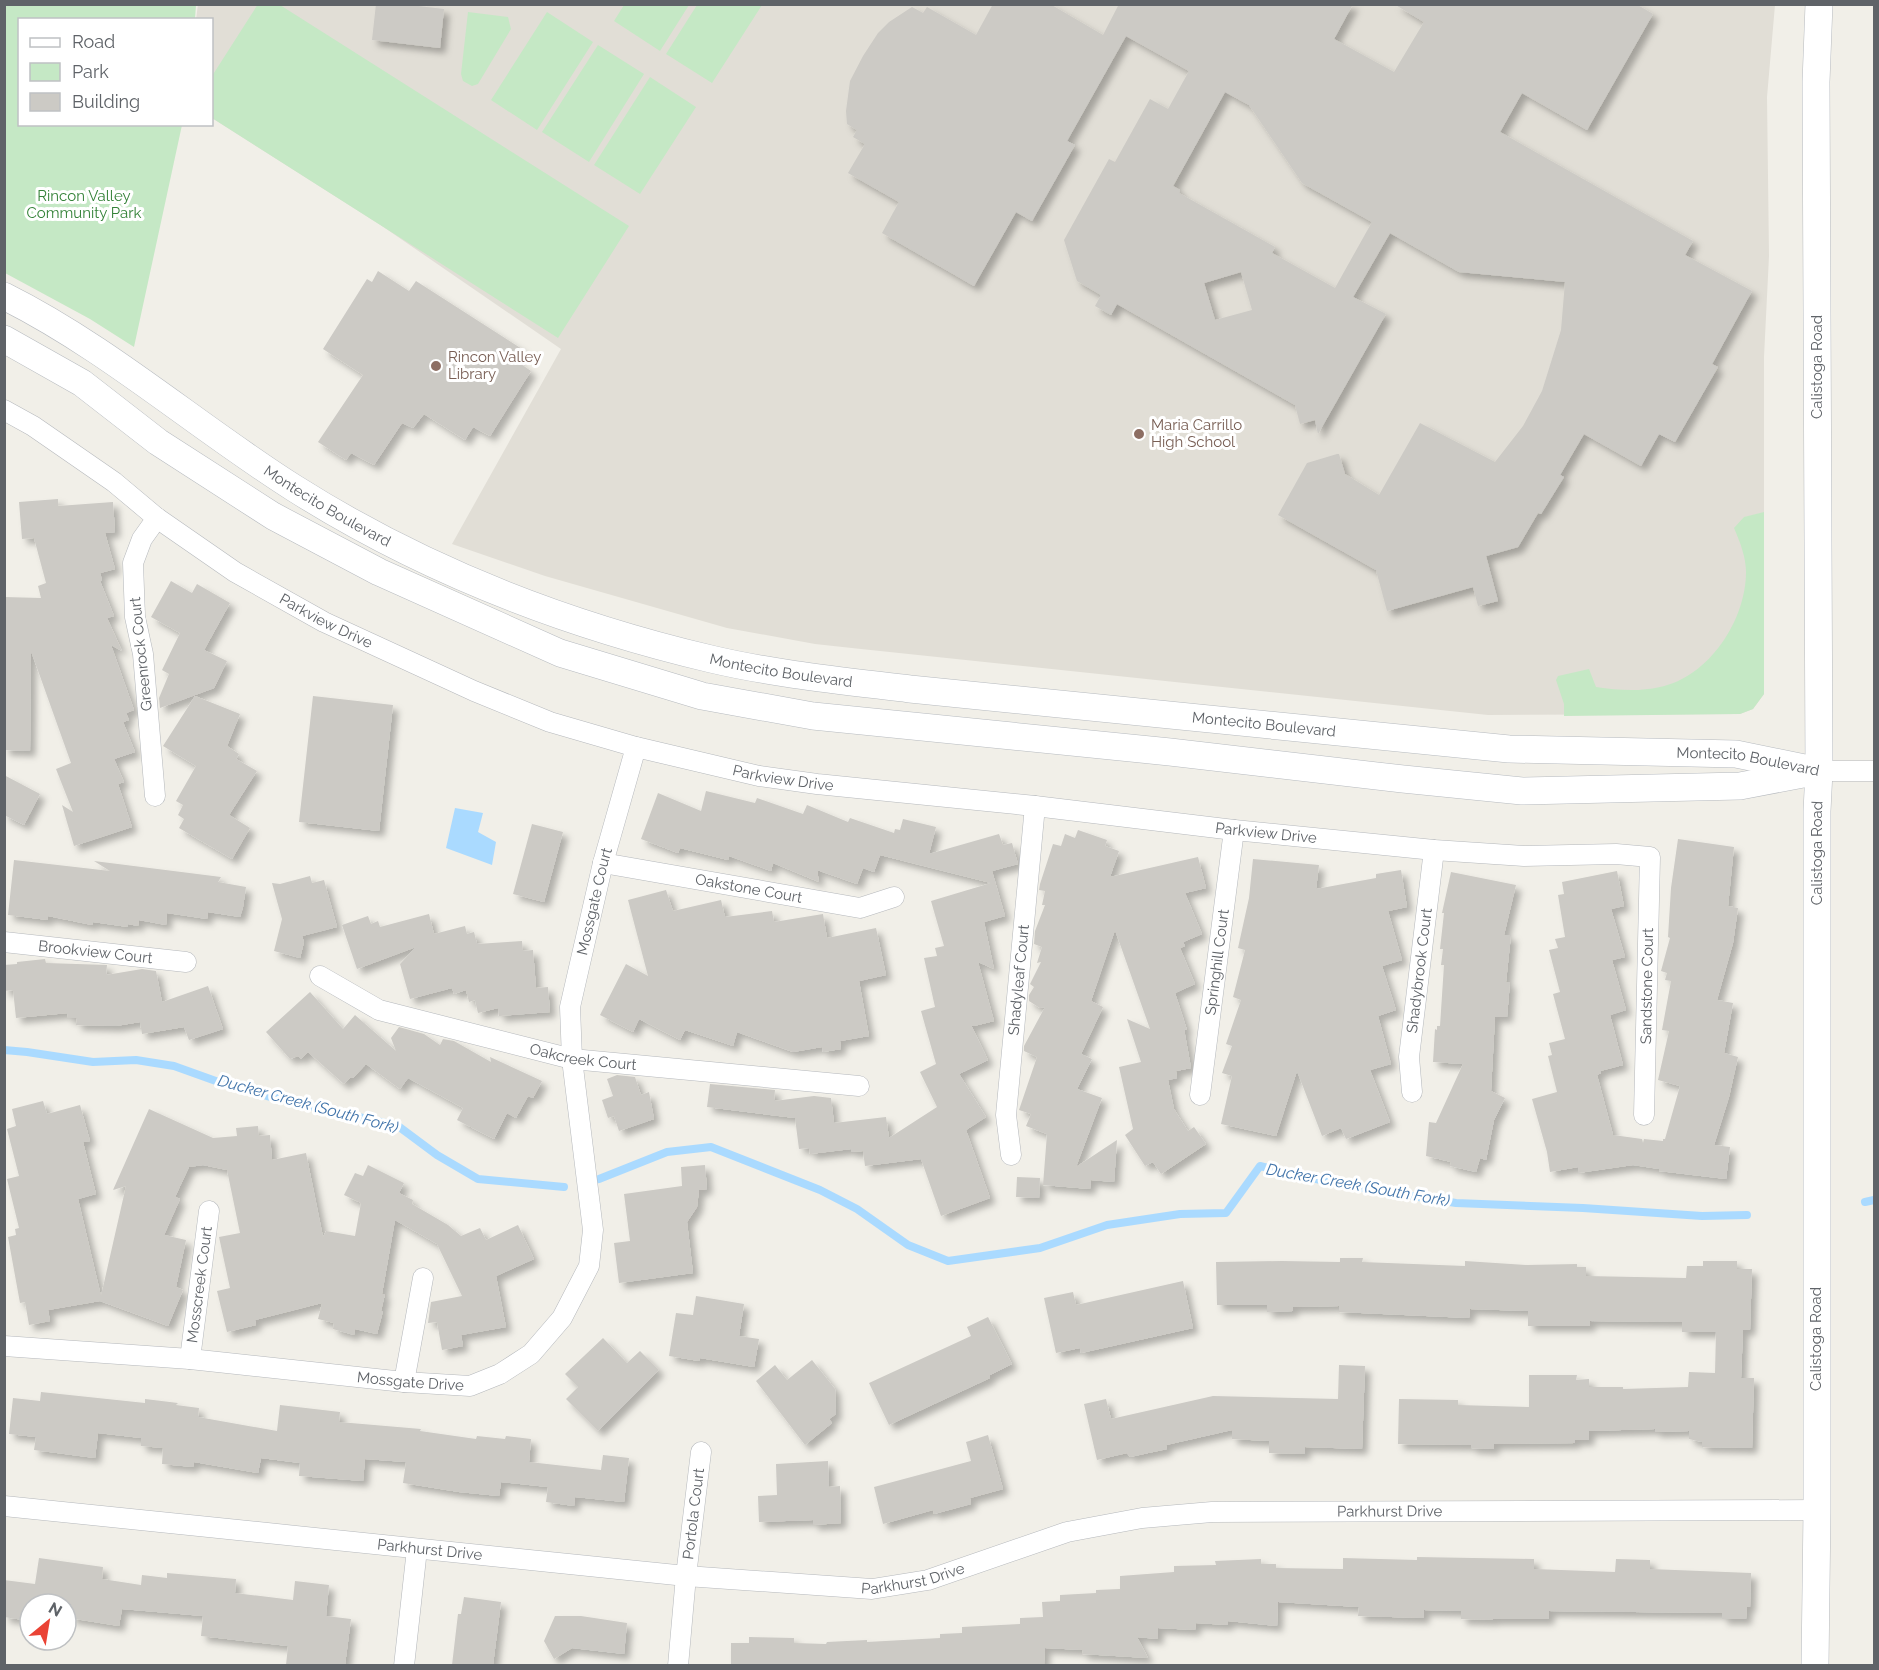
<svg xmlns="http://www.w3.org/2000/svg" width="1879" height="1670" font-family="Raleway,sans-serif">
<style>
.education{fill:#e1ded6}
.green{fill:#c5e8c5}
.water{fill:#aadaff}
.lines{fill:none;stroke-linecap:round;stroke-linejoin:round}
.stream{stroke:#aadaff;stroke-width:8}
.building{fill:#cccac5;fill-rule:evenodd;filter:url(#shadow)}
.minor-casing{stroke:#b5b8bc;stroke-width:21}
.secondary-casing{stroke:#b6babf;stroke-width:28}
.minor{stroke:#fff;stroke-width:20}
.secondary{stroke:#fff;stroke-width:27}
.education-dot{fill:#8d6e63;stroke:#fff;stroke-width:2}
.labels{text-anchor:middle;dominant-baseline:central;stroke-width:6;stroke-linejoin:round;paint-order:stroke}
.park-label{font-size:15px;fill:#348238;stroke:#fff}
.education-label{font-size:15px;fill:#785e54;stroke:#fff;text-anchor:start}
.street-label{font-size:15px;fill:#5f6368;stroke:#fff}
.water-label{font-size:16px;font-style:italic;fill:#4174aa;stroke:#fff}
</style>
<defs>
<filter id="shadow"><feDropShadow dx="5.5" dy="5.5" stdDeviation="3" flood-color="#0004"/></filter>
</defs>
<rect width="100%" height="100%" fill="#f1efe8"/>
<path class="education" d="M198 4 1775 5 1767 97 1769 256 1764 357V694L1753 709 1740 714 1488 715 861 649 815 644 727 628 545 576 452 544 561 349 382 226 212 118V20H196Z"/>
<path class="green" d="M258 4 280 5 629 226 558 338 212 118V76Z
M4 5H196L195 19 20 20V124L182 125 134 347 90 319 5 273Z
M624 5V4L689 5 660 51 614 21Z
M697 5H762L712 83 666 54Z
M468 12 508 17 511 29 478 84 472 86 463 81 461 74Z
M547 12 593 42 537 130 491 100Z
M598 45 644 74 589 162 542 132Z
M650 77 696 107 640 194 594 165Z
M1764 512V694L1753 709 1740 714 1564 716V704L1556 680 1558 676 1589 669 1596 687C1617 690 1638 692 1660 687 1709 677 1746 620 1746 572 1746 557 1740 542 1734 528L1744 517Z"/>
<path class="water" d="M455 808 483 813 478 832 496 842 492 865 446 848Z"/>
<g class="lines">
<path class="stream" d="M4 1050 27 1052 93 1062 136 1060 174 1066 227 1085 267 1096 398 1126 437 1155 478 1179 564 1187
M599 1179 667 1152 711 1147 820 1190 857 1209 908 1245 948 1261 1040 1248 1107 1225 1180 1214 1226 1213 1260 1166 1338 1184 1456 1203 1583 1208 1702 1216 1747 1215
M1865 1202 1874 1200"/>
</g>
<path class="building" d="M376 4H401L444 9 440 48 372 40Z
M993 4H1050L1103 35 1119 4H1353L1334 39 1394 72 1424 22 1394 4H1636L1653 14 1587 130 1522 93 1500 132 1693 241 1685 255 1752 291 1712 364 1718 367 1675 442 1659 434 1641 466 1584 434 1560 475 1564 477 1541 514 1538 513 1518 547 1486 556 1498 601 1478 606 1473 587 1387 611 1376 570 1278 515 1307 463 1337 454H1339L1345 474 1379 495 1420 423 1495 462 1523 426 1542 391 1561 330 1565 282 1459 272 1390 233 1353 297 1386 314 1318 434 1315 420 1300 424 1295 405 1117 304 1111 315 1095 306 1101 295 1077 281 1064 240 1109 159 1115 162 1150 99 1168 109 1189 71 1126 36 1067 141 1075 145 1032 221 1016 212 974 286 882 233 899 202 848 173 865 144 853 137 857 130 847 124 846 111 850 81 863 56 878 33 889 22 912 7 923 13 927 7 976 35ZM1225 92 1249 105 1302 183 1372 222 1335 288 1272 253 1275 247 1179 193 1180 190 1173 186ZM1241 272 1252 310 1215 320 1204 283Z
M378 271 409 291 416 281 522 349 515 360 531 371 490 436 473 427 465 440 424 414 413 428 402 423 374 465 351 453 346 460 318 442 363 375 323 349 367 279 372 282Z
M58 499V506L113 502 115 532 105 533 115 569 100 573 102 580 100 581 114 616 107 618 122 651 111 645 134 710 126 713 129 720 123 722 135 752 114 759 124 782 118 784 132 827 74 846 62 805 73 812 56 769 71 763 31 651 30 751 4 750V597L41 598 38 586 46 583 34 538 22 539 19 502Z
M171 581 192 593 197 584 230 603 204 650 227 661 214 688 160 708 159 698 169 674 162 670 180 633 151 617Z
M195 696 240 714 227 746 239 754 236 759 257 771 229 815 250 828 232 859 179 828 184 819 178 815 183 805 176 801 196 766 163 746Z
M313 696 393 705 379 831 299 822Z
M4 775 40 794 24 825 4 815Z
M706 791 755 803 757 798 803 814 807 805 848 822 850 818 894 833 895 829 900 830 903 819 936 827 929 854 999 834 1003 845 1012 843 1018 864 992 871 1005 916 984 922 994 969 978 962 994 1021 974 1026 971 1025 988 1060 959 1074 986 1117 966 1130 990 1198 941 1216 921 1159 865 1166 863 1151 851 1152V1149L810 1154 809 1148 799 1149 795 1118 707 1107 710 1084 775 1090 774 1101 814 1096 831 1098 834 1123 886 1117 889 1138 937 1107 920 1072 936 1064 921 1011 935 1007 924 958 937 956 935 948 944 946 931 901 991 883 880 855 874 872 863 868 857 884 817 870 819 882 773 863 771 871 729 856 728 860 680 848 678 853 641 839 658 793 701 811Z
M532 824 563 832 544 902 513 894Z
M1078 830 1107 840 1105 846 1119 851 1110 877 1198 857 1206 888 1185 893 1202 934 1183 942 1185 946 1180 948 1195 984 1175 993 1187 1030 1184 1029 1191 1068 1176 1071 1177 1078 1168 1080 1174 1109 1188 1131 1194 1127 1206 1144 1161 1174 1153 1162 1145 1166 1125 1135 1133 1129 1119 1067 1141 1062 1127 1019 1150 1029 1115 930 1091 1001 1103 1007 1081 1054 1092 1059 1077 1089 1102 1098 1076 1167 1117 1140 1114 1182 1091 1180 1090 1189 1043 1185 1047 1134 1026 1126 1031 1114 1019 1110 1037 1057 1024 1051V1046L1045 1007 1040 1008 1029 1001V995L1034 987 1030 984 1041 962 1037 963 1042 947 1034 944 1035 931 1045 905H1042L1045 891 1039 890 1040 884 1053 844 1061 846 1065 834 1075 838Z
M1678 839 1734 847 1728 906 1738 908 1733 943 1717 1000 1733 1003 1724 1053 1738 1057 1729 1097 1714 1145 1730 1147 1726 1179 1659 1171V1169L1633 1165 1578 1173V1167L1550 1172 1547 1152 1532 1099 1557 1092 1548 1056 1552 1055 1549 1043 1565 1039 1553 994 1560 992 1549 950 1558 948 1555 939 1565 937 1558 895 1564 894 1562 882 1617 871 1624 906 1611 909 1625 957 1612 960 1626 1010 1610 1015 1623 1065 1600 1071 1601 1073 1597 1075 1613 1135 1642 1139 1643 1143 1644 1139 1663 1141V1139H1665L1680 1086 1658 1080 1669 1031 1662 1030 1671 981 1665 980 1667 973 1661 971 1670 938 1668 937 1671 888Z
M1253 859 1319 865 1316 889 1376 878V874L1401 870 1407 907 1388 911 1402 960 1382 966 1396 1010 1378 1016 1391 1064 1370 1070 1390 1122 1346 1139 1341 1128 1322 1136 1297 1071 1276 1136 1221 1124 1232 1076 1222 1073 1232 1046 1226 1044 1241 1000 1233 997 1245 950 1238 948 1249 898Z
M14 860 110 871 94 861 221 877 218 882 246 887 243 907 240 917 208 912 207 919 167 913 166 925 139 920 138 926 128 924V927L93 922 92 925 48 916V920L8 915Z
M1451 872 1516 885 1504 935H1511L1506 982H1510L1507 1017H1495L1491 1091 1505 1098 1494 1120 1486 1160 1480 1158 1476 1172 1450 1166 1451 1162 1426 1156 1429 1122 1436 1123 1463 1064 1433 1062 1435 1029 1437 1030V1026H1440L1444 965H1441L1443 949H1440L1444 913H1442Z
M310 876 312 883 324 880 337 927 302 936 304 942 300 958 274 951 282 919 272 883 280 884Z
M666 890 673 911 721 900 725 917 772 911 774 922 823 914 827 938 876 928 886 975 859 981 869 1036 840 1041 841 1049 823 1052 822 1047 793 1052 737 1032 733 1046 685 1030 680 1040 639 1019 633 1032 600 1015 626 964 648 976 628 900Z
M429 914 434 934 465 926 467 934 474 932 477 944 522 941 523 951 533 950 536 988 548 987 550 1012 499 1016 498 1008 478 1013 475 1000 469 1002 466 990 454 994 452 988 410 999 400 964 416 947 357 969 342 925 368 916 371 924 378 921 380 927Z
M45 959 46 963 107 965 106 975 142 969 156 971 162 1002 208 986 223 1029 189 1040 184 1027 142 1034 140 1022 116 1026 76 1025 77 1018H67L68 1013 16 1018 13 990 4 991V965L17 964V962Z
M310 992 343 1029 355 1015 396 1051 391 1038 399 1027 424 1034 440 1045 443 1039 454 1041 491 1062 490 1057 542 1081 533 1098 528 1096 516 1118 507 1113 494 1139 457 1120 463 1108 408 1078 400 1089 366 1064 353 1078 351 1077 344 1084 308 1052 301 1059 298 1056 290 1059 266 1032Z
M617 1075 635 1077 641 1095 649 1092 654 1119 619 1131 614 1116 608 1118 602 1100 613 1096 607 1079Z
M43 1101 47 1114 80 1105 90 1141 83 1142 96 1194 78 1199 101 1296 126 1186 113 1190 149 1109 213 1138 237 1136 236 1128 258 1126 259 1136 270 1135 272 1160 306 1153 323 1237 326 1231 355 1236 361 1203 344 1195 355 1173 363 1176 368 1165 404 1183 399 1193 413 1200 412 1204 448 1225 461 1236 480 1228 486 1240 518 1225 534 1259 496 1276 506 1327 461 1335 463 1346 442 1350 437 1322 428 1323 431 1302 462 1296 437 1244 395 1220 382 1294H385L381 1311H383L377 1334 355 1329 354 1335 333 1329 334 1323 318 1319 322 1303 255 1320 256 1325 227 1332 217 1291 230 1288 219 1237 240 1233 227 1170 203 1165 189 1167 175 1197 180 1199 164 1235 186 1240 176 1287 183 1290 168 1326 100 1301 48 1310 50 1321 29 1325 25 1302 20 1303 8 1237 16 1235 15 1229 19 1228 7 1179 19 1176 7 1129 16 1126 12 1109Z
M705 1165 707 1189 699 1190 697 1207 687 1222 693 1273 619 1283 614 1243 630 1241 624 1194 682 1186 681 1167Z
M1017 1177 1040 1178 1039 1198 1016 1197Z
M1340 1258H1363L1362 1262 1465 1266V1261L1526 1265 1577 1264V1267H1586V1276L1686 1278 1687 1266H1703V1261H1737V1269H1752L1750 1330H1743L1741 1378H1754L1752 1448 1702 1447V1442L1689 1439V1431L1655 1432V1429L1589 1431V1440H1575V1443L1494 1444V1449L1471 1448V1445L1398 1444 1399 1399 1458 1400V1405L1529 1407V1375H1577L1576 1380 1589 1379V1387H1623V1389L1688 1387 1689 1372 1715 1373 1716 1332H1682V1322L1590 1321V1326H1528V1311L1470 1309 1469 1318 1339 1312V1306L1293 1307V1311L1267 1312V1305H1217L1216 1262 1282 1261 1340 1262Z
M1183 1281 1193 1328 1081 1353 1080 1348 1056 1353 1044 1298 1073 1292 1076 1305Z
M696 1296 744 1304 739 1336 759 1339 754 1367 700 1358 699 1361 669 1356 676 1313 693 1315Z
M988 1317 1012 1364 990 1375V1378L889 1425 869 1383 971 1336 967 1327Z
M603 1338 627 1363 640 1351 659 1370 598 1431 566 1399 578 1387 565 1374Z
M812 1360 835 1389 836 1414 829 1419 832 1423 805 1445 756 1381 775 1365 787 1380Z
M1339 1365 1365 1366 1362 1449 1305 1447V1454L1269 1453V1441L1232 1439V1430L1166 1445 1167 1449 1130 1457 1127 1453 1097 1460 1084 1404 1106 1399 1111 1419 1213 1396 1338 1399Z
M41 1392 145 1403V1399L178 1403 176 1405 199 1408 198 1417 277 1431 280 1405 340 1412 339 1422 421 1429 420 1431 476 1439 477 1436 505 1439 506 1436 531 1439 529 1462 601 1470 603 1455 629 1458 624 1502 575 1497 574 1506 546 1502 548 1487 501 1482 499 1496 459 1492 403 1483 406 1462 365 1459 363 1481 299 1476 300 1463 261 1458 258 1473 194 1462 193 1467 162 1464 163 1448 141 1446V1438L98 1433 95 1458 34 1450 36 1437 9 1434 13 1398 40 1401Z
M988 1435 1003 1489 970 1498 971 1504 934 1514 933 1510 883 1524 874 1487 971 1461 966 1442Z
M828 1461 829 1487 840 1486 841 1523 813 1525V1520L759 1522 758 1496 777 1495 776 1464Z
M1417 1557 1534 1559V1569L1615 1572 1616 1559 1650 1560V1569L1751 1573 1750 1607H1747L1746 1619H1722V1613L1549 1611V1619H1493V1620L1461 1619V1611L1424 1610V1618L1358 1616 1359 1607 1278 1602 1277 1626 1228 1621V1625L1196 1623 1195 1630 1158 1628V1639L1137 1637 1148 1658 1082 1654 1083 1650 1045 1648 1044 1665H731V1643H749V1637L794 1638V1643L826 1644 827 1642 867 1640V1642L940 1638V1634L962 1633V1627L1020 1624V1618L1043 1617 1042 1602 1060 1601V1595L1096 1593V1590L1120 1589V1576L1174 1572V1566L1216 1565 1215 1561 1261 1559V1564H1276V1568L1343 1569V1558L1417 1560Z
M39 1558 103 1567 102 1579 141 1585 142 1575 167 1578V1573L236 1579 235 1593 293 1600 295 1581 329 1585 326 1616 351 1619 345 1665H286L288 1646 201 1636 203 1616 122 1609 119 1626 69 1618 72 1604H30V1621L4 1617V1580L35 1584Z
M464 1597 501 1602 493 1665H452L458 1614H461Z
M555 1616H581L627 1623 624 1654 572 1648 554 1659 544 1641Z"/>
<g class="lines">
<g class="minor-casing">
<g id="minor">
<path id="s1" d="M4 410 33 426 114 482 157 518 235 572 324 622 474 691 550 722 636 747 759 776 817 784 1035 806 1234 830 1434 850 1524 856 1616 854 1650 857 1644 1115"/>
<path d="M1819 771H1874"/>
<path d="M155 796 143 654 135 617 133 563 142 539 157 518"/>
<path id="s2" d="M603 863 860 908 894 897"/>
<path id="s3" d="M4 942 186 962"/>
<path id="s4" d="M320 976 379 1010 572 1059 859 1086"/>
<path id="s5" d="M1412 1092 1409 1057 1434 850"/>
<path id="s6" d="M1200 1095 1234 830"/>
<path id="s7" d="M1011 1155 1006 1115 1035 806"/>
<path id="s8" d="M4 1346 190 1359 404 1382 470 1386 500 1374 531 1354 562 1318 589 1266 593 1230 572 1059 570 1007 603 863 636 747"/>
<path id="s9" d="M190 1359 209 1211"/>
<path d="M404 1382 423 1278"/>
<path id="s10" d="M4 1506 686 1576 872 1589 928 1580 1067 1532 1142 1518 1212 1512 1817 1510"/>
<path d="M404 1666 417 1549"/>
<path id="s11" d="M678 1666 686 1576 701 1452"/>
</g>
</g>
<g class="secondary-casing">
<g id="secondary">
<path id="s12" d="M4 296C108 348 196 426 294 488 422 569 563 624 711 659 774 674 845 681 910 689L1509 749 1736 754 1819 771"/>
<path d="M4 339 82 383 158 442 273 516 379 572 560 653 702 696 813 716 1170 752 1403 779 1522 791 1740 786 1803 774"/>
<path id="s13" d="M1815 1666 1817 1510V811L1819 771 1816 82 1819 4"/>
</g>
</g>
<use href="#minor" class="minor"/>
<use href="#secondary" class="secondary"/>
</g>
<g class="education-dot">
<circle cx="436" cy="366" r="6"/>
<circle cx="1139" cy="434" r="6"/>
</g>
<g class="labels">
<g class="park-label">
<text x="84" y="196">Rincon Valley<tspan x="84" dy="17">Community Park</tspan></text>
</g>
<g class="education-label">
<text x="448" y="357">Rincon Valley<tspan x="448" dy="17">Library</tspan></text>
<text x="1151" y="425">Maria Carrillo<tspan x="1151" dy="17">High School</tspan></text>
</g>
<g class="street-label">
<text transform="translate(1817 367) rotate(-90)">Calistoga Road</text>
<text stroke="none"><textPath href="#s12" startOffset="386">Montecito Boulevard</textPath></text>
<text stroke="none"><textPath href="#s1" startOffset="386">Parkview Drive</textPath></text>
<text transform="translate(141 654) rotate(-96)">Greenrock Court</text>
<text stroke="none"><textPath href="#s12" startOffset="872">Montecito Boulevard</textPath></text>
<text stroke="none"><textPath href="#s12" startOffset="1358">Montecito Boulevard</textPath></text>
<text stroke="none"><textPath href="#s12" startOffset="1844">Montecito Boulevard</textPath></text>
<text stroke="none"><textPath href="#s1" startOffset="872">Parkview Drive</textPath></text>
<text stroke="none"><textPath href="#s1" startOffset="1358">Parkview Drive</textPath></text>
<text stroke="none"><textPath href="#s13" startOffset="813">Calistoga Road</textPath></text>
<text stroke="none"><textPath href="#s2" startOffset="148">Oakstone Court</textPath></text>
<text stroke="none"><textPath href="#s8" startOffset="1012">Mossgate Court</textPath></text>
<text stroke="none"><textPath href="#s3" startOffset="92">Brookview Court</textPath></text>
<text stroke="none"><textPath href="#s6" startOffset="134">Springhill Court</textPath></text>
<text stroke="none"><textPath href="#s5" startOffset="122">Shadybrook Court</textPath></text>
<text stroke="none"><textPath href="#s7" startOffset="176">Shadyleaf Court</textPath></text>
<text transform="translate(1647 986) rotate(-89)">Sandstone Court</text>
<text stroke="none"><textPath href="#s4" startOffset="278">Oakcreek Court</textPath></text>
<text stroke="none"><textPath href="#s9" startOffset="75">Mosscreek Court</textPath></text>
<text transform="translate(1816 1339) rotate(-90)">Calistoga Road</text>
<text stroke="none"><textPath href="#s8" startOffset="408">Mossgate Drive</textPath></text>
<text stroke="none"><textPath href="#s10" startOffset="1400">Parkhurst Drive</textPath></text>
<text stroke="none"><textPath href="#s11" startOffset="153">Portola Court</textPath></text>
<text stroke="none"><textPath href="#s10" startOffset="428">Parkhurst Drive</textPath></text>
<text stroke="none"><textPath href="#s10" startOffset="914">Parkhurst Drive</textPath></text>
</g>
<g class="water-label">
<text transform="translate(308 1104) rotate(15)">Ducker Creek (South Fork)</text>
<text transform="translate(1358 1185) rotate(10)">Ducker Creek (South Fork)</text>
</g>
</g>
<rect width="1879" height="1670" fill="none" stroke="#5f6368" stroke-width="12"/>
<rect x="18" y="18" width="195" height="108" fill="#ffffff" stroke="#bfc1c3" stroke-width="1.5"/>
<rect x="30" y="38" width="30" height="9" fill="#ffffff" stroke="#bfc1c3" stroke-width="1.5"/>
<text x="72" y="48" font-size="18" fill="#5f6368">Road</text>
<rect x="30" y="63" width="30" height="18" fill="#c5e8c5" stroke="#bfc1c3" stroke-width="1.5"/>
<text x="72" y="78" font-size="18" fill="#5f6368">Park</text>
<rect x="30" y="93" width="30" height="18" fill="#cccac5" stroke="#bfc1c3" stroke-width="1.5"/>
<text x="72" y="108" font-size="18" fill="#5f6368">Building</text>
<g transform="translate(48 1622) rotate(30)"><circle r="28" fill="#ffffff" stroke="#bfc1c3" stroke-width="1.5"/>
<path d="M0-4.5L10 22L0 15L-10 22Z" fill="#ea4335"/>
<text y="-9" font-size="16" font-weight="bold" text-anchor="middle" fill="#5f6368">N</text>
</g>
</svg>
